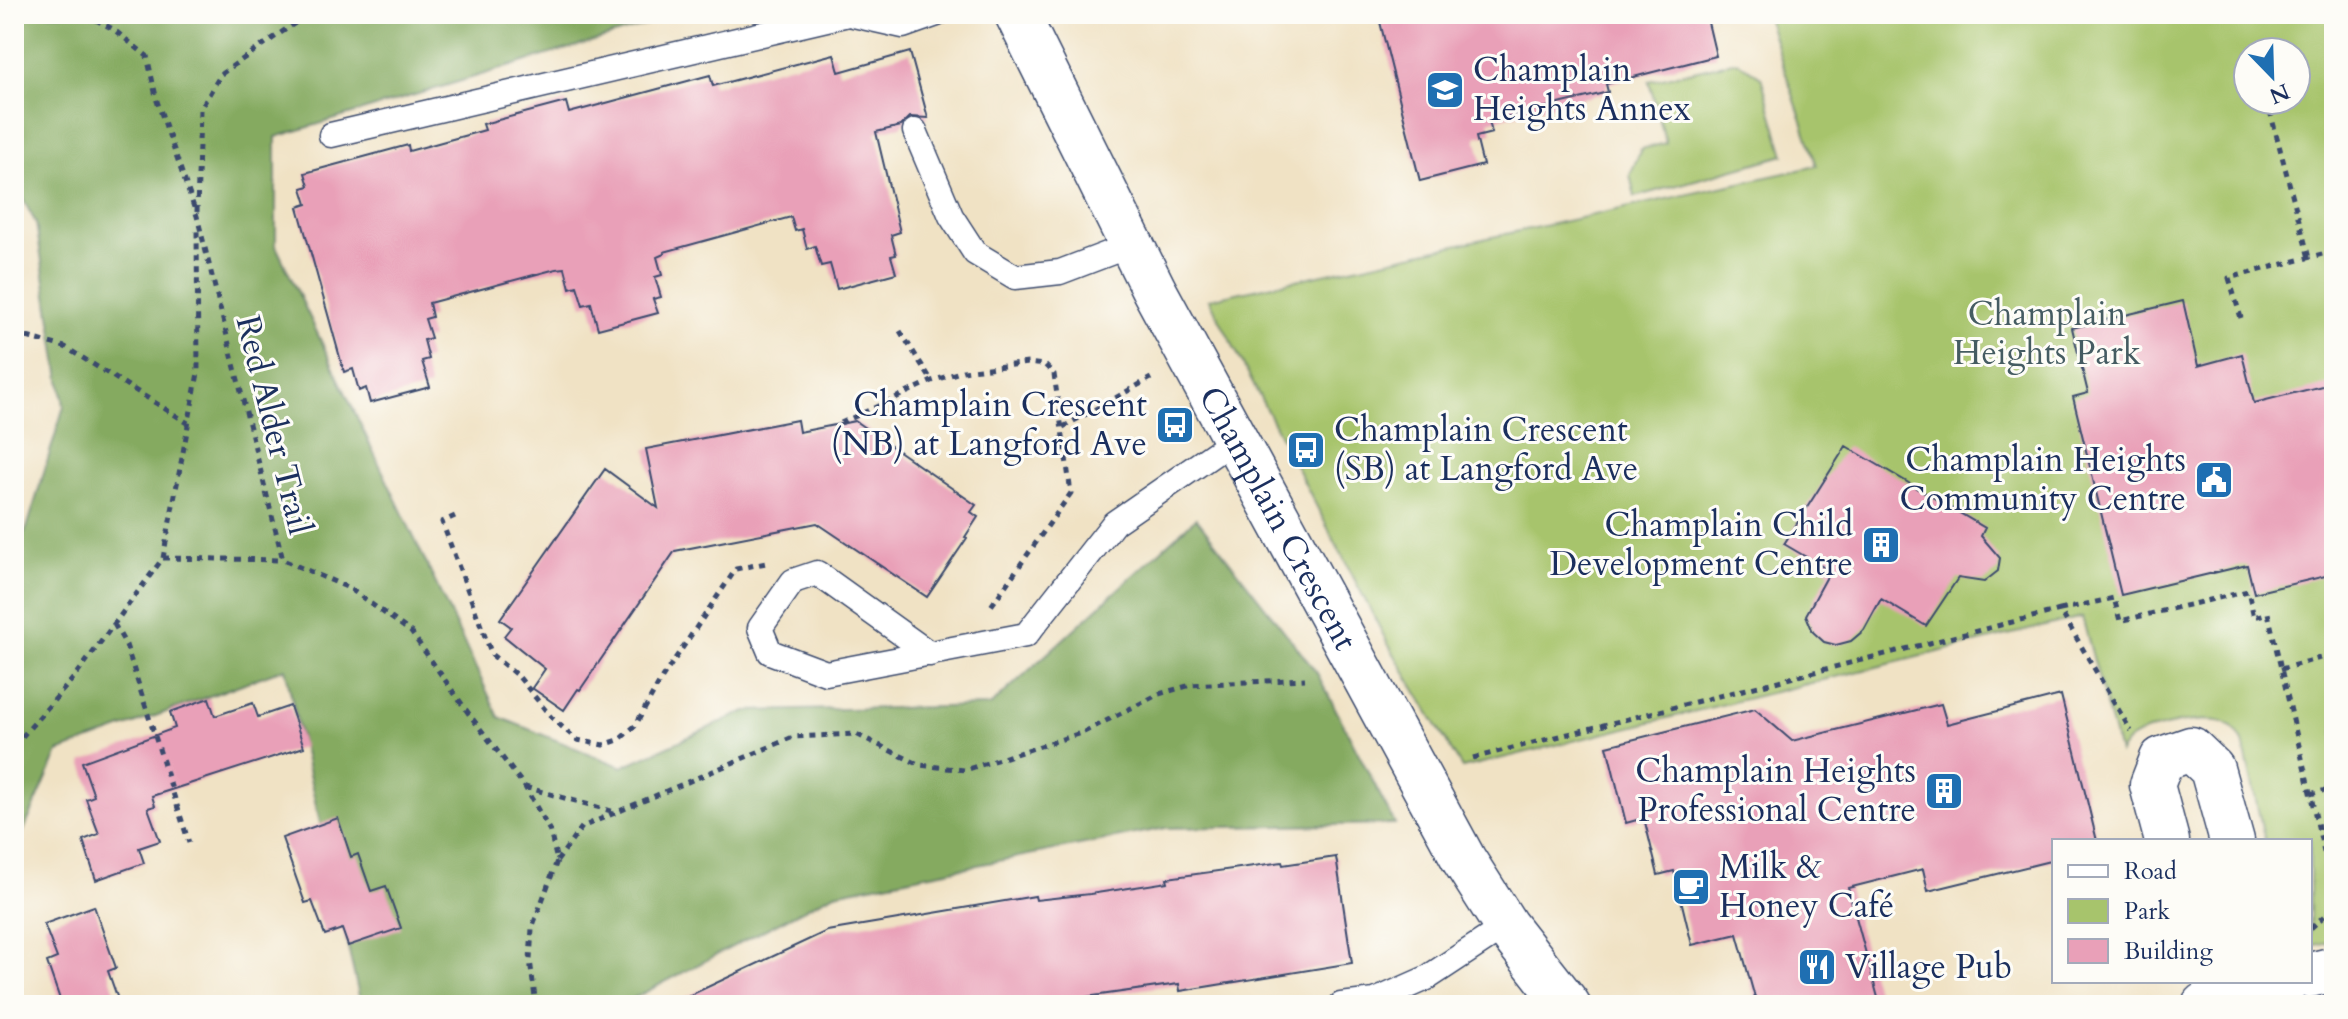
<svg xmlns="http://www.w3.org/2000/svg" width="2348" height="1019" font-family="Cardo,serif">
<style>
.green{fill:#a7c46c;stroke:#617a65;stroke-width:2;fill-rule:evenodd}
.forest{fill:#85aa60;stroke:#506c5f;stroke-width:2}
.building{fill:#e9a0b8}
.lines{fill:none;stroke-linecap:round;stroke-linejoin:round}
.service-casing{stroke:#3b4a6d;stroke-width:27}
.minor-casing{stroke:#3b4a6d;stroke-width:47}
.tertiary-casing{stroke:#3b4a6d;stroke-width:47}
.path{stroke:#3b4a6d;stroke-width:5;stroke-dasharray:6 6;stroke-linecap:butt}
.service{stroke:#fff;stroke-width:24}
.minor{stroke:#fff;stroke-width:44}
.tertiary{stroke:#fff;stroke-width:44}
.labels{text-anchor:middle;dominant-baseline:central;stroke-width:6;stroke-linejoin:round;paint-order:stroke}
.poi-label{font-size:34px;fill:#1b2f5e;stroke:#fdfcf7;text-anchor:start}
.park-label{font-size:34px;fill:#455c62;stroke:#fdfcf7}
.street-label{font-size:34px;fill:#1b2f5e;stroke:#fdfcf7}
</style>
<rect width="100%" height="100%" fill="#fdfcf7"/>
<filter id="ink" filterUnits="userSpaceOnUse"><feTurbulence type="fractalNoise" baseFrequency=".0125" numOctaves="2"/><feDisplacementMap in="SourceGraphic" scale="16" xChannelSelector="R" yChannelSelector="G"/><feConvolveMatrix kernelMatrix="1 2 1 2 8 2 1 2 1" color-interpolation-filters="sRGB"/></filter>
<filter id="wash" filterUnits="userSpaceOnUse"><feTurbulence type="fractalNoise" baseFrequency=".006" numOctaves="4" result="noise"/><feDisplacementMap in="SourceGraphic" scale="32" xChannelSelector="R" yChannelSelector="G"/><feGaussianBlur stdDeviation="1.8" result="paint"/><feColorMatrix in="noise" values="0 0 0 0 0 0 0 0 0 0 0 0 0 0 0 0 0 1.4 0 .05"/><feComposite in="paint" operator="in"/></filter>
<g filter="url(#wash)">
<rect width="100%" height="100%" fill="#f0e2c4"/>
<path class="green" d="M1766 14H2334V941L2310 946V841H2265L2243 742C2239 735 2235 728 2227 724 2209 714 2147 727 2131 739 2125 743 2122 748 2119 753L2082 617 1462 768 1387 642 1209 299 1817 166ZM2248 52H2296V100H2248Z
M1737 61 1761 77 1784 155 1635 197 1630 175 1641 149 1666 143 1649 81Z"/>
<path class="forest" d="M14 14H683L276 137V246L499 717 622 767 746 711 990 706 1196 518 1317 673 1395 824 1166 828 835 893 621 1005H361L285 668 58 752 14 853V548L27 528 64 406 36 223 14 183Z"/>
<g id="blocks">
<path class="building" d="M1378 14H1706L1716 56 1606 84 1608 92 1489 121 1492 133 1476 137 1483 165 1420 181Z
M910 52 928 118 910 117 901 126 876 132 900 232 891 235 896 255 891 256 896 273 837 289 830 264 821 266 815 246 807 249 802 229 795 231 791 217 664 252V254L657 257 662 275 655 277 661 297 653 299 658 313 598 329 591 303 583 305 577 286 570 288 565 268 556 269 429 303 432 317 425 319 431 338 424 340 429 359 422 361 430 387 370 403 366 388 359 391 353 369 344 372 298 207 307 204 302 188 309 186 305 173 408 145 409 151 485 130 483 124 566 102 569 113 710 75 713 86 834 54 839 72Z
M2183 301 2198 366 2242 354 2254 403 2334 383V574L2254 593 2247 565 2121 595 2073 397 2088 393 2072 328Z
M797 420 799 432 855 421 976 505 971 512 978 517 965 537 967 538 927 597 817 523 675 551 580 690 578 689 564 710 532 688 545 669 504 636 511 627 500 619 605 469 658 508 646 449Z
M1846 446 1985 528 1981 536 2000 558 1998 571 1984 582 1958 578 1926 626 1881 599 1864 630 1851 641 1836 645 1824 642 1813 632 1806 615 1830 571 1784 544Z
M2061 695 2097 841H2054V860L1928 891 1923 869 1848 888 1880 1005H1757L1737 934 1692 945 1674 871 1658 875 1644 818 1626 823 1607 746 1755 709 1792 741 1941 704 1947 724Z
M209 698 215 716 253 703 258 717 290 706 304 747 152 796 155 806 148 808 160 841 139 848 144 863 96 880 83 840 99 834 86 799 94 796 82 762 175 728 170 712Z
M338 818 351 857 358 854 371 891 386 886 401 928 348 946 342 929 325 935 312 901 305 903 282 838Z
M1336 857 1352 963 1180 991 1179 984 1029 1005H669L827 931 1035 896 1036 900 1090 894 1168 882 1167 878 1282 862 1283 865Z
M94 906 116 968 108 971 120 1005H62L47 962 57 958 44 924Z"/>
</g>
</g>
<g filter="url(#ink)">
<use href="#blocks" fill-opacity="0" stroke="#3b4a6d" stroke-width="2"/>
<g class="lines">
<g class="service-casing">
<path id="service" d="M849 14 903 26 937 14
M915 131 951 216 975 253 1015 277 1060 272 1131 245
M331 135 848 14
M930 654 817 573 793 581 760 628 770 652 826 673 1026 635 1114 523 1234 440
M1341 1005 1375 1001 1427 978 1506 926"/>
</g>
<g class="minor-casing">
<path id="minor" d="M2167 841 2152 785 2162 759 2191 749 2212 769 2232 841
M2310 975 2334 969
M2204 1005 2287 981"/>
</g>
<g class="tertiary-casing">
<g id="tertiary">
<path id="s1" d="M1017 14 1154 290 1464 860 1506 926 1568 1005"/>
</g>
</g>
<path class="path" d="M85 14 113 29 147 56 157 101 197 216 283 560 349 588 411 632 469 714 525 787 550 831 557 861 532 928 530 960 536 1005
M2270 111 2309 258
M197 212 200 110 221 74 301 19 320 14
M2241 318 2229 278 2334 251
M900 331 932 381
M15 334 65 347 188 423
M841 423 932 381 963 371 1028 363 1045 365 1054 374 1071 493 989 609
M1063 427 1151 378
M455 516 442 522 492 655 519 677 551 717 577 740 603 745 619 740 635 726 662 678 736 569 766 563
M163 558 283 560
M2060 610 2114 598 2120 621 2248 591 2254 617 2268 613 2334 895
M114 624 126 645 189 843
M2281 669 2320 658
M14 746 77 674 163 558 198 373 197 226
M1473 758 2060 610 2131 731
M525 787 615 812
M2310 794 2334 788
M557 861 582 827 793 737 856 734 920 765 965 770 1084 732 1159 694 1191 685 1305 679
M2311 928 2334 907"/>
<use href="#service" class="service"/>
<use href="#minor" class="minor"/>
<use href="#tertiary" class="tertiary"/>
</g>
</g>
<defs>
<g id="school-square" transform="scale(2)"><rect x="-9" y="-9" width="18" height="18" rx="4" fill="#1f6fb2" stroke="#fdfcf7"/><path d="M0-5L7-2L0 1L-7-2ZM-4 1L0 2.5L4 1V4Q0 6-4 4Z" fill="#fff"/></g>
<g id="bus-square" transform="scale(2)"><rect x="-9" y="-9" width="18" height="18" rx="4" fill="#1f6fb2" stroke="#fdfcf7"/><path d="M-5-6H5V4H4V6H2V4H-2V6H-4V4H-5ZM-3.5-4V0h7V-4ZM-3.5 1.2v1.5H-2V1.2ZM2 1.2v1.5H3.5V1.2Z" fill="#fff"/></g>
<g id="civic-square" transform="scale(2)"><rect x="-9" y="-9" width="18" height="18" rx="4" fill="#1f6fb2" stroke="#fdfcf7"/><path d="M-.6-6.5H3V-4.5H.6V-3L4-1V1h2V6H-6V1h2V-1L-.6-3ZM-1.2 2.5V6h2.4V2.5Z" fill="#fff"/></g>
<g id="building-square" transform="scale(2)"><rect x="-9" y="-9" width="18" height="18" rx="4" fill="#1f6fb2" stroke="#fdfcf7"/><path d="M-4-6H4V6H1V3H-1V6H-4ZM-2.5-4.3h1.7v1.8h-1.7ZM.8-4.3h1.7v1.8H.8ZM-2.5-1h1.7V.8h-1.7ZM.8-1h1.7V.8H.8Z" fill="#fff"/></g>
<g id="cafe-square" transform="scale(2)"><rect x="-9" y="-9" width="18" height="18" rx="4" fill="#1f6fb2" stroke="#fdfcf7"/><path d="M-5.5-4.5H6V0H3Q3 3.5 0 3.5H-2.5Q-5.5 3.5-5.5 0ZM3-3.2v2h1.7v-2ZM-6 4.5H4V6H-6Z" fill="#fff"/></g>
<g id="restaurant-square" transform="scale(2)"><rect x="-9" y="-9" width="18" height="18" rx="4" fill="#1f6fb2" stroke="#fdfcf7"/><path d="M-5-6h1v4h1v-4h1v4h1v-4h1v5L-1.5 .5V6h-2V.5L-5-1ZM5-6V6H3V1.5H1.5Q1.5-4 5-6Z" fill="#fff"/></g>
</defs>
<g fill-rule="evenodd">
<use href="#school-square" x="1445" y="90"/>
<use href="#bus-square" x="1175" y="425"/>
<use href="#bus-square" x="1306" y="450"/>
<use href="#civic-square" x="2214" y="480"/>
<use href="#building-square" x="1881" y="545"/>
<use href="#building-square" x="1944" y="791"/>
<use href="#cafe-square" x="1691" y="887"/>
<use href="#restaurant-square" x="1817" y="967"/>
</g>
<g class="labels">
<g class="poi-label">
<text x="1473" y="70">Champlain<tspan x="1473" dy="39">Heights Annex</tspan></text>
<text x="1147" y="405" text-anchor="end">Champlain Crescent<tspan x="1147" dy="39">(NB) at Langford Ave</tspan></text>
<text x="1334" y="430">Champlain Crescent<tspan x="1334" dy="39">(SB) at Langford Ave</tspan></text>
<text x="2186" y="460" text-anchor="end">Champlain Heights<tspan x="2186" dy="39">Community Centre</tspan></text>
<text x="1853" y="525" text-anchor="end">Champlain Child<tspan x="1853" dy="39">Development Centre</tspan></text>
<text x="1916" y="771" text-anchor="end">Champlain Heights<tspan x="1916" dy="39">Professional Centre</tspan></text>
<text x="1719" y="867">Milk &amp;<tspan x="1719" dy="39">Honey Café</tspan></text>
<text x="1845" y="967">Village Pub</text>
</g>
<g class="park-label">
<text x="2047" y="314">Champlain<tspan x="2047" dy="39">Heights Park</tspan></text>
</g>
<g class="street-label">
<text transform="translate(274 425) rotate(76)">Red Alder Trail</text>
<text stroke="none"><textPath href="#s1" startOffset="568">Champlain Crescent</textPath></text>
</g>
</g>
<rect width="2348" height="1019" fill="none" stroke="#fdfcf7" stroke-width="48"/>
<rect x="2052" y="839" width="260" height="144" fill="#fdfcf7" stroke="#a3aaba" stroke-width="2"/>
<rect x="2068" y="865" width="40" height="12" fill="#ffffff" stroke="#a3aaba" stroke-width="2"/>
<text x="2124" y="879" font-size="24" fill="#1b2f5e">Road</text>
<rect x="2068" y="899" width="40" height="24" fill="#a7c46c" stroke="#a3aaba" stroke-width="2"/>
<text x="2124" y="919" font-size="24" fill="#1b2f5e">Park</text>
<rect x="2068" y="939" width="40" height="24" fill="#e9a0b8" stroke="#a3aaba" stroke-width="2"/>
<text x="2124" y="959" font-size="24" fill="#1b2f5e">Building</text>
<g transform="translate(2272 76) rotate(157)"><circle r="38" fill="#fdfcf7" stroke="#a3aaba" stroke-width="2"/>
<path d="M0-6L14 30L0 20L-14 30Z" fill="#1f6fb2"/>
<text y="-12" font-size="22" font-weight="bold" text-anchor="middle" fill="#1b2f5e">N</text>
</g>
</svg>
